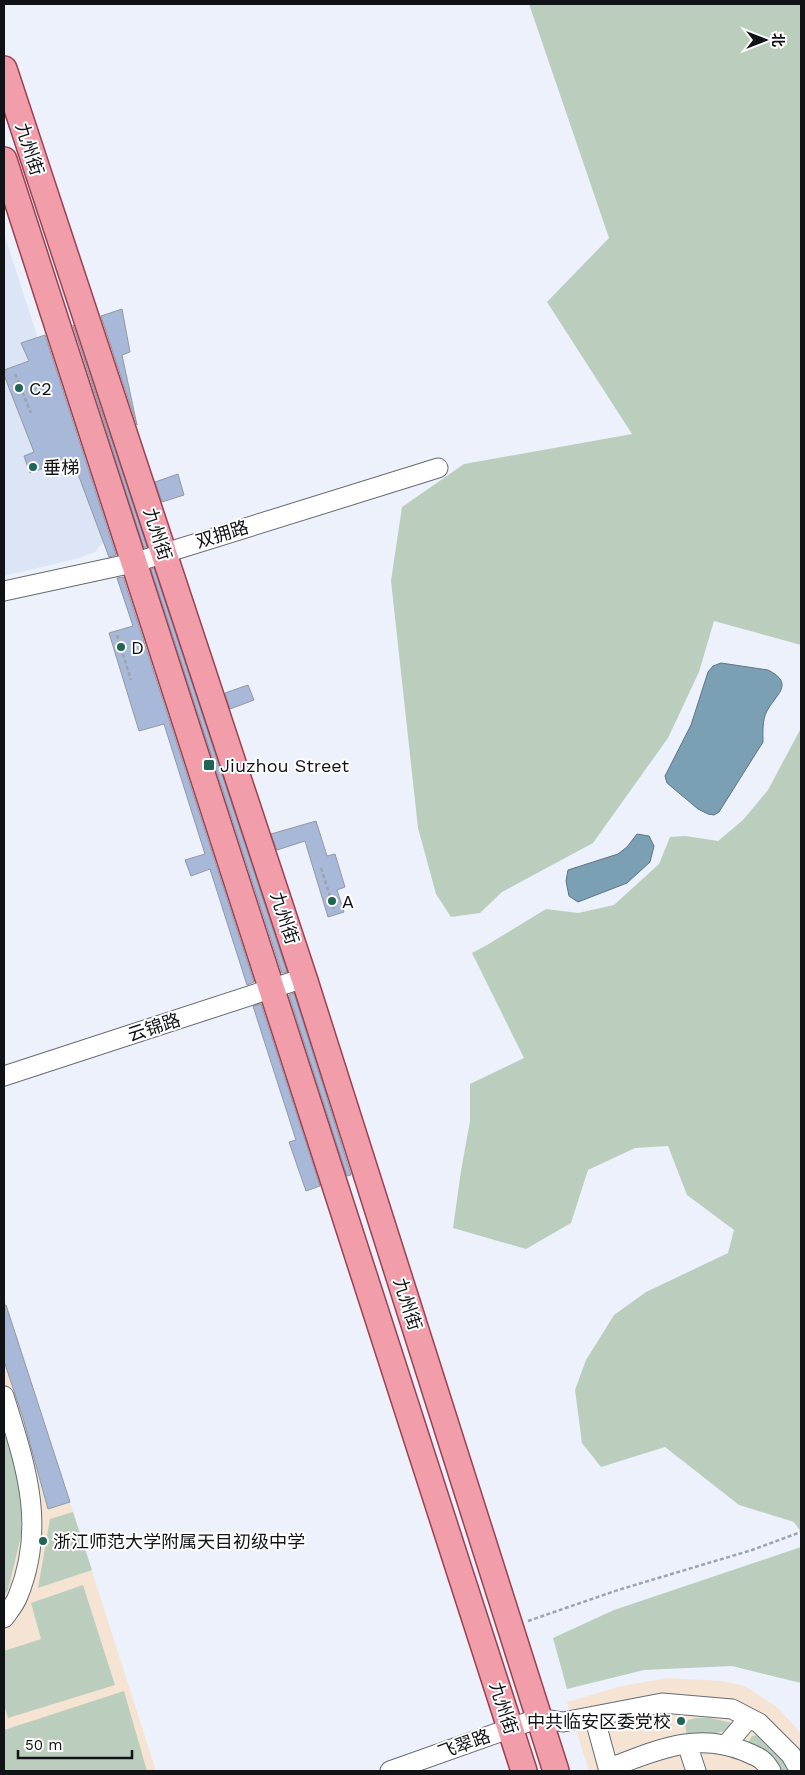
<svg xmlns="http://www.w3.org/2000/svg" width="805" height="1775" font-family="'Work Sans','Noto Sans SC',sans-serif">
<style>
.built{fill:#dce5f5}
.education{fill:#f5e4d3}
.green{fill:#bbcebe}
.water{fill:#7b9fb3;stroke:#5b7584}
.building{fill:#a8b8d8;stroke:#9498a1}
.lines{fill:none;stroke-linecap:round;stroke-linejoin:round}
.minor-casing{stroke:#666a72;stroke-width:21}
.major-casing{stroke:#9c4151;stroke-width:28}
.path{stroke:#9fa3ab;stroke-width:2.5;stroke-dasharray:4 2.5;stroke-linecap:butt}
.minor{stroke:#fff;stroke-width:19}
.major{stroke:#f19daa;stroke-width:25}
.poi-dot{fill:#1f6455;stroke:#fff;stroke-width:2}
.labels{text-anchor:middle;dominant-baseline:central;stroke-width:4;stroke-linejoin:round;paint-order:stroke}
.street-label{font-size:18px;fill:#101215;stroke:#fff}
.poi-label{font-size:18px;fill:#101215;stroke:#fff;text-anchor:start}
</style>
<rect width="100%" height="100%" fill="#ecf1fb"/>
<path class="built" d="M4 234 104 541 95 552 79 558 4 576Z"/>
<path class="education" d="M4 1297 73 1512 156 1771H4Z
M668 1678 722 1681 745 1686 778 1708 801 1733V1771H589L567 1702 622 1686Z"/>
<path class="green" d="M529 4H801V645L714 621 699 672 668 738 593 843 502 892 480 913 451 917 436 894 418 828 391 581 402 507 464 464 632 434 547 302 609 238Z
M801 728V1532L794 1522 739 1505 665 1447 601 1467 582 1443 575 1390 586 1360 614 1315 646 1292 728 1253 734 1230 687 1195 668 1146 635 1148 588 1170 571 1223 526 1249 453 1228 461 1171 470 1121V1084L524 1058 472 953 487 945 546 909 578 913 614 905 659 864 670 837 685 836 718 841 743 820 768 790Z
M4 1431 18 1474 21 1493V1536L8 1590 4 1596Z
M73 1512 92 1570 38 1588 50 1519Z
M801 1547V1683L732 1666 644 1670 567 1689 553 1638 614 1610Z
M83 1585 115 1685 8 1718 4 1705V1651L41 1639 31 1603Z
M124 1691 147 1771H4V1730Z
M697 1718H710L732 1723 734 1729 703 1736H687L685 1725 688 1720Z
M758 1735 785 1760 791 1771H782L776 1761 748 1743 752 1736Z"/>
<path class="water" d="M721 663 768 670C796 684 775 695 767 711 762 720 763 732 763 742L719 812 714 815 708 814 698 809 667 783 665 776 691 725 708 672 713 666Z
M637 834 649 836 654 846 650 862 627 883 578 902 569 896 566 881 568 870 618 854 627 847Z"/>
<path class="building" d="M122 309 130 352 122 355 137 425 101 316Z
M73 325 147 547 144 548Z
M45 335 116 555 109 557 72 458 30 473 24 456 34 452 4 375V370L29 361 21 343Z
M178 474 184 495 162 502 155 482Z
M154 568 287 972 282 973 151 569Z
M123 577 254 982 247 985 210 869 191 876 185 860 205 854 164 724 139 731 109 633 133 626 117 578Z
M248 685 254 700 230 709 225 693Z
M316 821 327 856 335 854 345 887 337 890 344 912 328 917 305 841 277 850 271 834Z
M294 993 351 1175 347 1176 289 995Z
M261 1004 320 1186 306 1191 289 1142 296 1140 253 1006Z
M6 1305 70 1502 48 1509 23 1418 4 1361V1306Z"/>
<g class="lines">
<g class="minor-casing">
<path id="minor" d="M4 591 133 563 438 468
M4 1076 304 978
M4 1396C25 1464 47 1525 18 1596 15 1604 9 1611 4 1618
M594 1716 609 1771
M687 1744 696 1771
M727 1744 749 1718
M609 1768C656 1751 695 1731 744 1751 758 1757 763 1758 771 1771
M390 1771 539 1718 563 1722 662 1703 732 1709 759 1723 791 1755 800 1771"/>
</g>
<g class="major-casing">
<path id="major" d="M4 69 304 978 556 1771
M4 160 524 1771"/>
</g>
<path class="path" d="M15 374 31 413
M117 635 131 680
M321 868 335 912
M528 1621 618 1590 752 1550 801 1532"/>
<use href="#minor" class="minor"/>
<use href="#major" class="major"/>
</g>
<g class="poi-dot">
<circle cx="19" cy="388" r="5"/>
<circle cx="33" cy="467" r="5"/>
<circle cx="121" cy="647" r="5"/>
<rect x="203" y="759" width="12" height="12" rx="2.5"/>
<circle cx="332" cy="901" r="5"/>
<circle cx="43" cy="1541" r="5"/>
<circle cx="681" cy="1721" r="5"/>
</g>
<g class="labels">
<g class="street-label">
<text transform="translate(30 149) rotate(72)">九州街</text>
<text transform="translate(158 534) rotate(72)">九州街</text>
<text transform="translate(222 534) rotate(-17)">双拥路</text>
<text transform="translate(285 918) rotate(72)">九州街</text>
<text transform="translate(154 1027) rotate(-18)">云锦路</text>
<text transform="translate(408 1304) rotate(72)">九州街</text>
<text transform="translate(504 1708) rotate(72)">九州街</text>
<text transform="translate(464 1744) rotate(-20)">飞翠路</text>
</g>
<g class="poi-label">
<text x="29" y="388">C2</text>
<text x="43" y="467">垂梯</text>
<text x="131" y="647">D</text>
<text x="220" y="765">Jiuzhou Street</text>
<text x="342" y="901">A</text>
<text x="53" y="1541">浙江师范大学附属天目初级中学</text>
<text x="671" y="1721" text-anchor="end">中共临安区委党校</text>
</g>
</g>
<rect width="805" height="1775" fill="none" stroke="#101215" stroke-width="10"/>
<g transform="translate(765 40) rotate(90)" stroke="#ffffff" stroke-width="4" paint-order="stroke">
<path d="M0-4L9 19L0 12L-9 19Z" fill="#101215"/>
<text y="-8" font-size="14" font-weight="bold" text-anchor="middle" fill="#101215">北</text>
</g>
<path d="M18 1750v8h114v-8" fill="none" stroke="#101215" stroke-width="2.5"/>
<text x="25" y="1750" font-size="15" fill="#101215" stroke="#ffffff" stroke-width="4" paint-order="stroke">50 m</text>
</svg>
